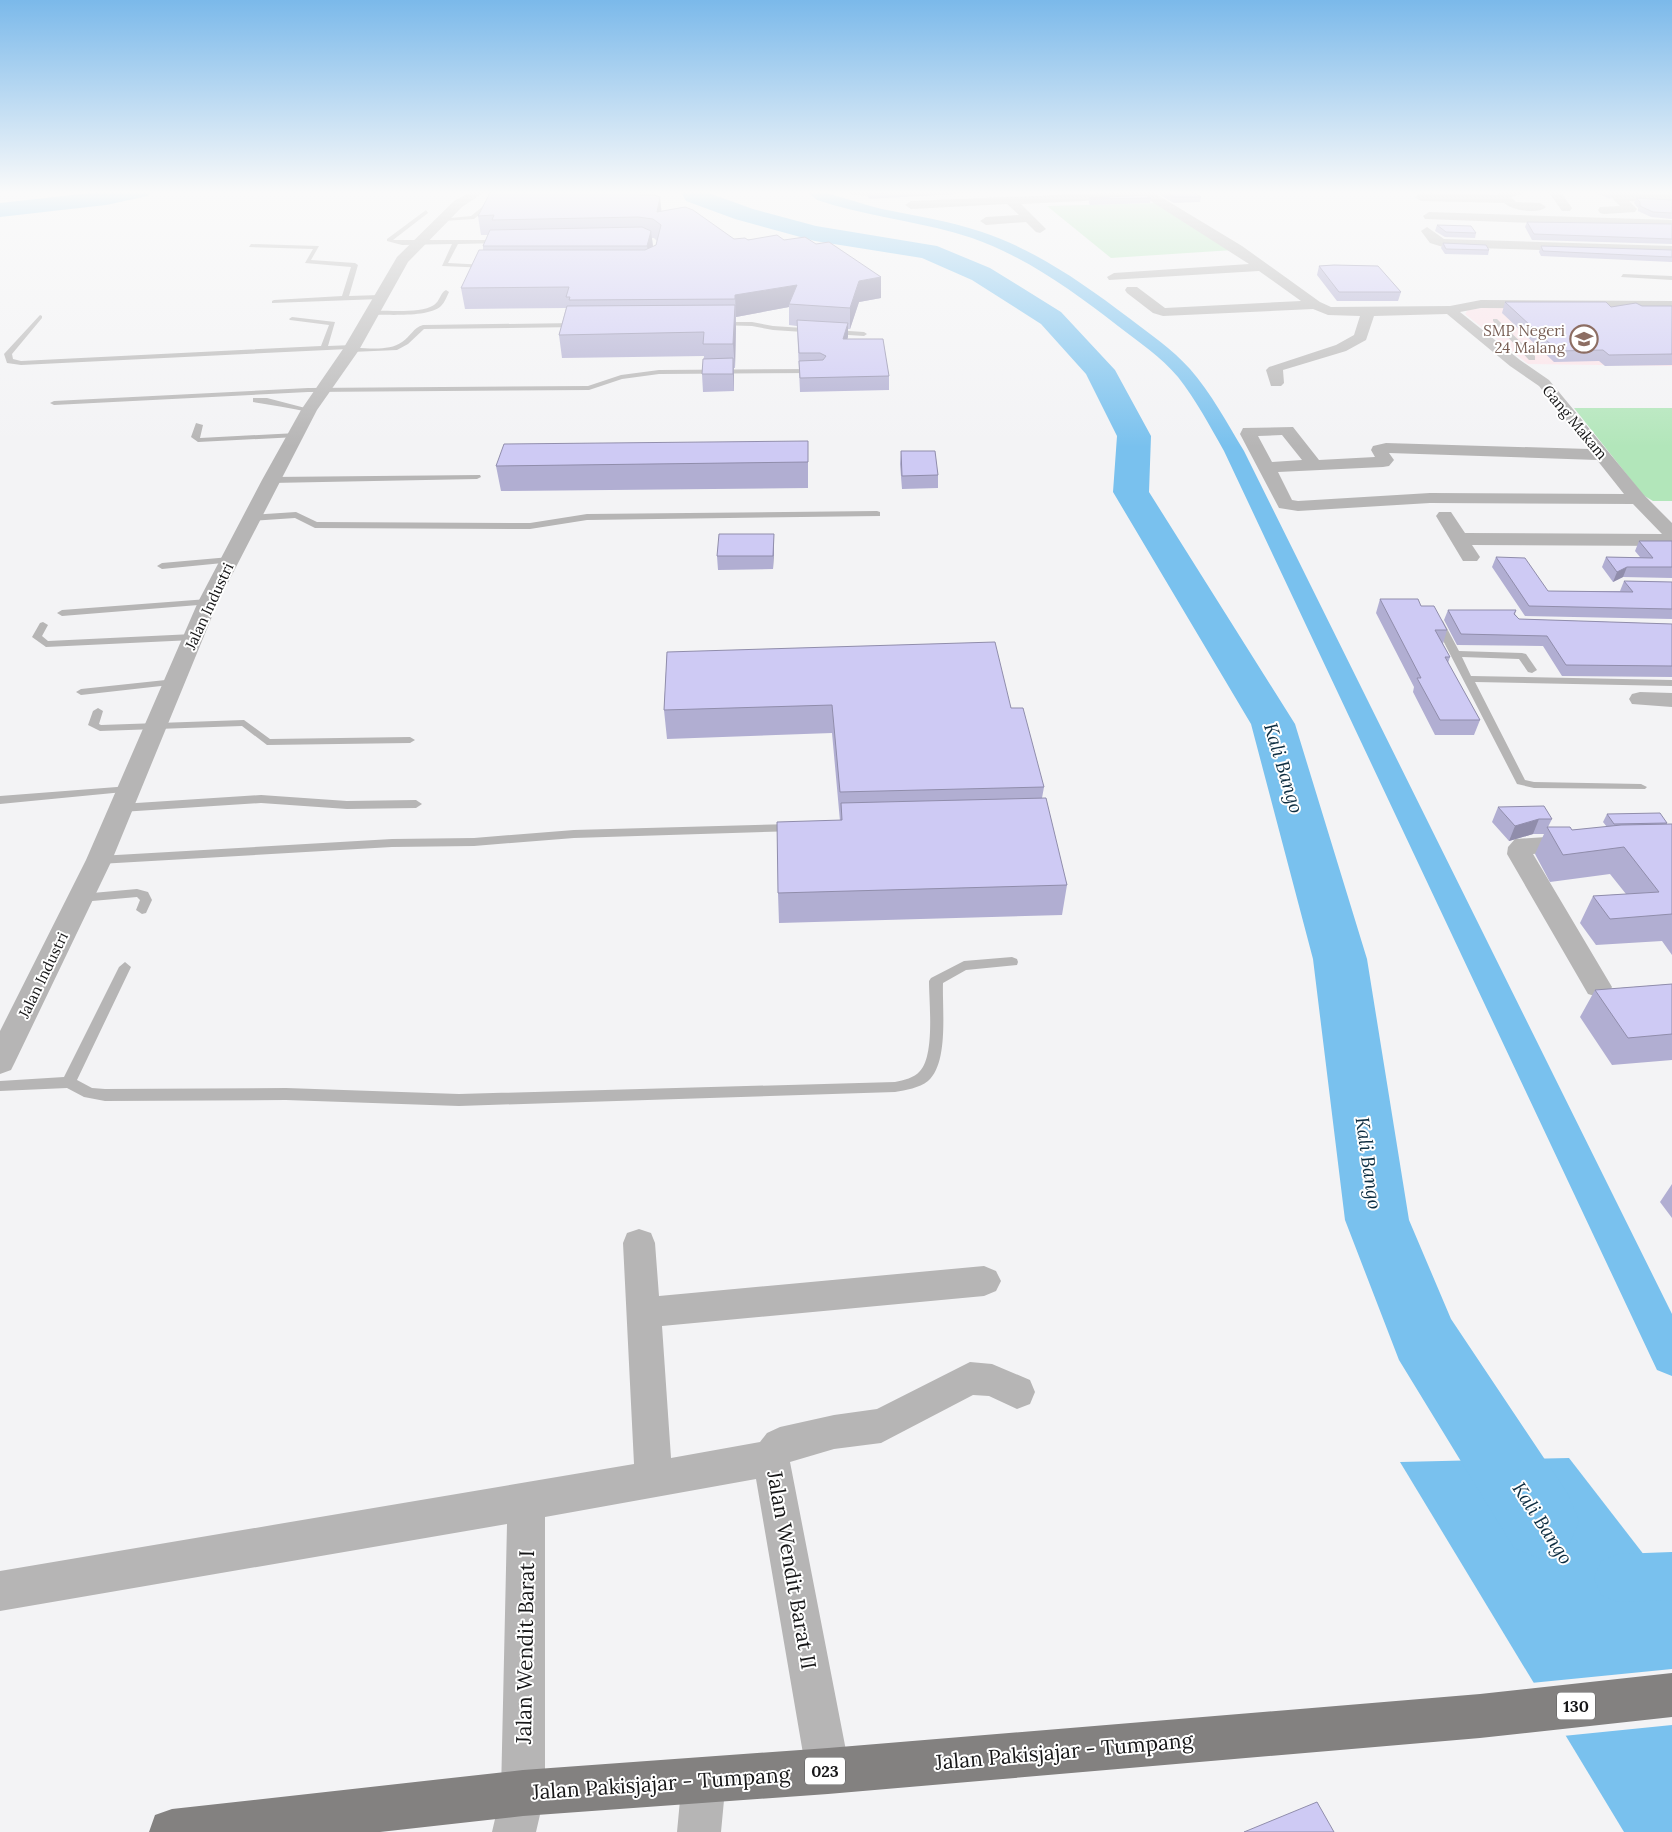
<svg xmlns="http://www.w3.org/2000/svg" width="1672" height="1832" font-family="Lora,serif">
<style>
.education{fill:#fce2e8}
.green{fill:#b2e6ba}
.water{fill:#79c1ee}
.pier{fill:#f3f3f5}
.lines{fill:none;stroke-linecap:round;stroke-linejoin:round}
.canal{fill:#79c1ee;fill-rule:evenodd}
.river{fill:#79c1ee;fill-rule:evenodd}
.service{fill:#b6b5b5;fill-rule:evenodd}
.minor{fill:#b6b5b5;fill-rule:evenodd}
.tertiary{fill:#b6b5b5;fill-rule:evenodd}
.primary{fill:#838180;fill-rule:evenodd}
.wall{fill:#b1aed2;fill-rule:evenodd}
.shaded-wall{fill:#908dab}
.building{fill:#cecaf4;stroke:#908dab}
.labels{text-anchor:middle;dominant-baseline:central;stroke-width:4;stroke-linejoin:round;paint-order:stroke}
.far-education-label{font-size:15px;fill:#785e54;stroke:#fff;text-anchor:end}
.far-street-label{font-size:15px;fill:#161617;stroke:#fff}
.shield{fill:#fff;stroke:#5c5c5d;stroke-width:1}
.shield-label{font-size:16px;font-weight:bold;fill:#161617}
.water-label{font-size:19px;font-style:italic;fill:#0e2e41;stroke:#fff}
.near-street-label{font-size:21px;fill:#161617;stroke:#fff}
</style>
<rect width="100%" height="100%" fill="#f3f3f5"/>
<path class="education" d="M1490 307 1672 310V366L1528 364 1465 314 1468 310Z"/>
<path class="green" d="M1158 203 1233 250 1111 258 1047 206Z
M1574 408H1672V501H1653L1643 495Z"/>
<path class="water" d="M1569 1458 1672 1591V1832H1624L1400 1462Z"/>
<path class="pier" d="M1672 1669V1725L1563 1736 1531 1683Z"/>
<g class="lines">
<path class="canal" d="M806 191C823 189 862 205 882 209 916 216 950 221 982 232 1036 250 1084 284 1129 318 1150 334 1172 349 1190 369 1211 393 1227 423 1244 451L1672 1314V1376L1657 1370 1224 451C1210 426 1196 400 1178 377 1161 357 1139 342 1118 326 1073 291 1026 257 972 238 927 223 879 218 833 205L817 200Z
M1672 1552V1600L1618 1602 1601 1595 1594 1578 1601 1561 1618 1554Z"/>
<path class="river" d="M108 191H152L148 196 106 205 0 217V203Z
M680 191H703L753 209 816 226 937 246 990 268 1061 312 1115 370 1151 436 1149 492 1295 724 1367 959 1409 1220 1451 1319 1568 1494 1579 1521 1568 1548 1541 1559 1514 1548 1399 1360 1345 1220 1313 959 1251 724 1113 492 1117 436 1086 374 1041 324 972 280 922 258 815 241 735 219 686 201Z"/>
<path class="service" d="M492 199 497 200 474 219 443 221 440 219 471 216Z
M426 210 428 213 393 240H503L501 243 458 244 448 263 487 265 489 268 442 266 452 244 402 245 387 241V239Z
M251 244 319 246 311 260 355 263 358 265 349 296 380 295 383 297 380 299 272 303V301L274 300 342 296 351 267 305 263 313 249 249 247Z
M1623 274 1672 276V280L1621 277Z
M446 290 449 292C447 296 445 302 441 306 428 318 388 314 371 315L368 313 371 311C388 310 420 314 434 305 440 301 440 293 446 290Z
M40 315 42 316V318L12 354 13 359 21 361 321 346 329 325 290 320 289 319 292 317 335 322 328 346 353 345 356 348C370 348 390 351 402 342 411 336 413 328 423 325L577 323 580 325 577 327 424 329 408 344 397 350 351 352 348 349 21 365 7 363 4 354Z
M1493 319H1497L1535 356V360H1529L1493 321Z
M719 322H752L773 326 864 332 867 334 864 336 773 330 752 326 717 325 716 324Z
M815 369 819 371 818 373 659 374 622 379 589 390 308 392 54 405 50 403 54 401 308 388 588 386 621 375 659 370Z
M253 398H267L313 410 309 412C290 408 272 405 253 402Z
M196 423 203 425 200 438 297 433 301 435 297 437 198 442 191 437Z
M480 475 481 477 477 479 271 483 267 480 271 477Z
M877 511 880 512V516L587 520 530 529 315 528 295 518 252 521 248 518 252 515 296 512 317 522 530 523 587 514Z
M230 557 233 558V562L162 569 157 566 162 563Z
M208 599 213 602 211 604 62 616 57 613 62 610Z
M1438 618 1443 621 1459 651 1522 653 1526 654 1537 670 1532 673 1528 672 1519 659 1462 657 1471 676 1672 680V686L1475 682 1525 780 1534 782 1641 784 1647 787 1645 789 1534 788 1517 784 1433 621Z
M43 622 48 625 42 636 48 641 193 634 198 637 193 640 46 647 32 637 40 623Z
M175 679 179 680V684L81 695 76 692 81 689Z
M98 708 103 711 99 724 101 725 244 720 270 739 410 737 415 740 410 743 267 745 242 726 100 731 88 725 93 711Z
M130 786 134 787 136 789 134 791 0 804V796Z
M261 795 347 801 416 800 422 804 416 808 347 809 261 803 121 812 115 808 121 804Z
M793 824 799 828 797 831 574 838 474 846 392 847 99 864 93 860 99 856 392 839 474 838 574 830Z
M137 889 148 892 152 900 146 913 142 914 136 910 140 900 137 897 81 902 75 898 81 894Z
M1012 957 1017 959 1018 962 1017 965 966 970 943 983C942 1009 949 1063 928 1081 919 1088 906 1090 895 1092L459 1106 286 1100 105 1101 84 1097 67 1088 0 1091V1081L64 1077 119 967 125 962 131 967 77 1080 92 1088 105 1089 286 1088 459 1094 895 1082C904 1080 914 1078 920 1071 935 1055 929 1002 929 981L931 978 964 961Z"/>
<path class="minor" d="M844 191H888C881 197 851 197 844 191Z
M1151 191 1242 246 1320 302 1331 307 1450 306 1481 300 1672 301V309L1481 308 1460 312 1520 360 1549 380 1644 495 1672 523V546L1472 545 1480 557 1477 561H1463L1436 516 1439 512H1451L1465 533 1662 534 1633 504 1430 503 1298 511 1279 508 1240 434 1243 428 1293 427 1319 460 1375 457 1371 450 1373 446 1386 443 1589 449 1539 386 1510 366 1447 314 1374 316 1366 340 1346 351 1283 370 1284 383 1281 386H1271L1266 370 1269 367 1336 345 1354 335 1360 316 1328 315 1313 309 1163 316 1153 313 1127 293 1125 290 1127 287H1137L1165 308 1301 301 1259 271 1109 280 1107 277 1114 273 1249 264 1146 198 1021 204 1046 229 1040 233 1036 232 1026 222 986 225 980 221 986 217 1019 215 1007 204 911 209 905 205 911 201ZM1282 435 1302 460 1272 462 1258 436ZM1389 453 1597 460 1624 494 1430 493 1298 501 1292 500 1278 472 1383 467 1389 466 1394 460Z
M1507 191H1528L1526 193 1511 197 1516 202 1540 203 1546 207C1538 215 1511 210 1504 203L1421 201 1415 197 1421 193 1497 195 1499 193Z
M1548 191H1560L1572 208 1570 211H1562Z
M1605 191 1672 195V203L1629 201 1637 209 1635 212 1604 214 1600 213 1598 210 1600 207 1620 206Z
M1429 212 1672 220V228L1425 219 1423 216Z
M1427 227 1444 239 1672 246V254L1443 247 1430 243 1421 231Z
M1640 692 1672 693V707L1632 704 1629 699 1632 694Z
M1575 835 1584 837 1587 843 1584 849 1533 854 1612 987 1608 994 1598 997 1588 994 1507 854 1508 847 1515 839Z
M639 1229 651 1233 655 1243 659 1296 984 1266 996 1271 1001 1281 996 1291 984 1296 662 1326 671 1458 760 1442 767 1433 780 1427 834 1415 877 1409 970 1362 992 1364 1030 1380 1035 1392 1030 1404 1017 1409 989 1396 973 1395 881 1443 834 1449 790 1462 850 1771 843 1786 828 1793 813 1786 806 1771 756 1479 545 1517V1793L536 1832H492L501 1793 507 1524 0 1611V1571L634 1464 623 1243 627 1233Z
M704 1757 719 1764 726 1779 721 1832H677L682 1779 689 1764Z"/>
<path class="tertiary" d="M472 191H486L462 207 408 262 359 350 317 410 218 602 112 860 15 1062 11 1070 0 1074V1031L86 860 198 602 262 480 301 410 343 349 397 257 454 201Z"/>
<path class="primary" d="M1672 1673V1717L1480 1738 828 1794 523 1816 380 1832H149L155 1815 172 1809 523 1770 828 1748 1480 1694Z"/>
</g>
<path class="wall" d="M491 191H617L660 197 661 211 734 239 784 240 881 298 859 302 850 329H848L847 339 889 376V390L800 392 797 326 789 325V307L736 317 735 368H734V391L703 392 702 374 704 356 562 358 559 335 566 308 465 309 461 288 483 250V246L488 235H481L478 216ZM652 238H654L657 241 656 245 653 247Z
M878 191H1007L870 199 868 197V192Z
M1078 191H1117L1079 192Z
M1153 191H1191L1201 197 1200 202 1174 203Z
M1592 191H1610L1612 193 1610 199Z
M1619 191H1672V194Z
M1089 198H1151L1150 203 1090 205 1089 203Z
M1636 198 1672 200V219L1651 217 1638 211V208L1634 203Z
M1527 222 1672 224V244L1532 240 1525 227Z
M1437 225 1476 233 1475 238 1445 237 1435 231Z
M1443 243 1489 250 1488 255 1445 254 1441 248Z
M1541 246 1672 250V262L1541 256 1539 252Z
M1319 266 1401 292 1398 301H1337L1317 275Z
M1505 302 1611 307 1672 306V365L1605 366 1599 361 1554 362 1502 313Z
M808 441V488L501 491 496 466Z
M901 451 938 475V488L902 489 900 464Z
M1639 541H1672V578L1623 577 1613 582 1602 567 1606 557H1640L1635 551Z
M774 547 773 569 718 570 717 556Z
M1496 557 1548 591H1620L1624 581 1672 582V619L1525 616 1492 567Z
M1380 599 1421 606 1447 630 1443 644 1450 657 1448 663 1480 720 1474 735H1435L1413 692 1414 687 1376 613Z
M1448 610H1516L1515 614 1519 619 1672 624V677L1562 676 1543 646 1457 645 1444 620Z
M667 652 1011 708 1044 787 1042 798 1067 885 1062 915 779 923 778 893 840 821 832 733 667 739 664 710Z
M1498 807 1552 819 1548 827 1572 830 1607 827 1603 822 1607 814 1667 823V824H1672V955L1662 941 1596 945 1580 923 1593 896 1626 894 1610 874 1550 882 1535 854 1544 834H1533L1509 841 1492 822Z
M1672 984V1060L1612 1065 1580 1017 1595 990Z
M1672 1184V1218L1660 1202Z"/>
<path class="shaded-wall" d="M660 197 662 216 657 212Z
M651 231 653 247 649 262 647 246Z
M881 277V298L859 302 850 329V308L859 281Z
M797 285 789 304V307L736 317V320L735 295Z
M735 305 736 328 735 368 733 344Z
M848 323V337L843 354V339Z
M733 358 734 375V391L733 374Z
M774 534V547L773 569V556Z
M1627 567 1623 577 1613 582 1617 572Z
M1539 819 1533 834 1509 841 1515 826Z"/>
<path class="building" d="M491 191H641L640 195H654L660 197 657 212 685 207 693 210 734 239 745 238 748 240 777 235 784 240 805 237 816 244 829 242 881 277 859 281 850 308 789 304 797 285 735 295V299L569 300 570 297H566L569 287 461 288 479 250H645L656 245 661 225 653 219 638 217 492 220 494 215 478 216Z
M878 191H923L870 194 868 192Z
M1163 191H1191L1201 197H1175Z
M1146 195 1151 198 1091 199 1089 198Z
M1636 198 1672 200V213L1653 212 1640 206V202Z
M1527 222 1672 224V239L1534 234Z
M1437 225 1471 226 1476 233 1446 232Z
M642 227 651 231 647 246H483L490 230Z
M1443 243 1486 245 1489 250 1446 249Z
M1541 246 1672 250V257L1543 251Z
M1334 265 1378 266 1401 292H1339L1319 266Z
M1505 302H1606L1611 307 1636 303 1642 306H1672V354L1609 355 1603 350 1558 351Z
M735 305 733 344H703L704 332 559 335 567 306Z
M797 320 848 323 843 339H883L889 376 800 378 799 361 823 360 826 356 820 353H799Z
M733 358V374H702L703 359Z
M808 441V462L496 466 504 444Z
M901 451H935L938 475 902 476Z
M719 534H774L773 556H717Z
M1639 541H1672V567H1627L1617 572 1606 557 1653 558Z
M1496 557 1525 558 1548 591 1633 592 1624 581 1672 582V609L1529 606Z
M1380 599H1418L1421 606H1434L1447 630H1435L1450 657H1445L1480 720H1440L1417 678H1421Z
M1448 610H1516L1514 614 1519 619 1672 624V666L1566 665 1547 636 1461 634Z
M995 642 1011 708H1023L1044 787 840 792 832 705 664 710 667 652Z
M1046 798 1067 885 778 893 777 822 842 820 841 803Z
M1544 806 1552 819H1539L1515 826 1498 807Z
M1660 813 1667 823 1614 824 1607 814Z
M1672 824V914L1610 919 1593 896 1659 892 1624 847 1563 855 1547 827H1570L1572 830 1621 825Z
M1672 984V1034L1628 1038 1595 990Z
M1317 1802 1334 1832H1244Z"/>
<linearGradient id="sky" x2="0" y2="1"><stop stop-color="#7bb9ea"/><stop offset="0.43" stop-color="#fafafa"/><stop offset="1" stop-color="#fafafa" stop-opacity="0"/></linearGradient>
<rect width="1672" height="447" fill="url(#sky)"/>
<defs>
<g id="school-ring" transform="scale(1.4375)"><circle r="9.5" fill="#fff" stroke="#8d6e63" stroke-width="1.5"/><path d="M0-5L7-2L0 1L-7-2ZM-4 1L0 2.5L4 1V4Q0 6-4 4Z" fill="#8d6e63"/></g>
</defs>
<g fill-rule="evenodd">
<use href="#school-ring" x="1584" y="339"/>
</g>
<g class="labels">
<g class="far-education-label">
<text x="1565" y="330">SMP Negeri<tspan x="1565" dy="17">24 Malang</tspan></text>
</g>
<g class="far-street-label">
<text transform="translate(1575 422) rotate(50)">Gang Makam</text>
<text transform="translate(209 606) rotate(-65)">Jalan Industri</text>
<text transform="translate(43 975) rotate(-64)">Jalan Industri</text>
</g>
<g class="shield">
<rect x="1557" y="1692.5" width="38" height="27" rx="4"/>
<rect x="805" y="1757.5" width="40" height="27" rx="4"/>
</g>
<g class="shield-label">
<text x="1576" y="1706">130</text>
<text x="825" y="1771">023</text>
</g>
<g class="water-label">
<text transform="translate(1284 768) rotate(73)">Kali Bango</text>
<text transform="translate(1369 1163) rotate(82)">Kali Bango</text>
<text transform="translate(1543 1523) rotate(57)">Kali Bango</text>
</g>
<g class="near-street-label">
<text transform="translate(792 1570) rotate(80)">Jalan Wendit Barat II</text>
<text transform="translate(525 1647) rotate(-89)">Jalan Wendit Barat I</text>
<text transform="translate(1064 1751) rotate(-5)">Jalan Pakisjajar - Tumpang</text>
<text transform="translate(661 1783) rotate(-4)">Jalan Pakisjajar - Tumpang</text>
</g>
</g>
</svg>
